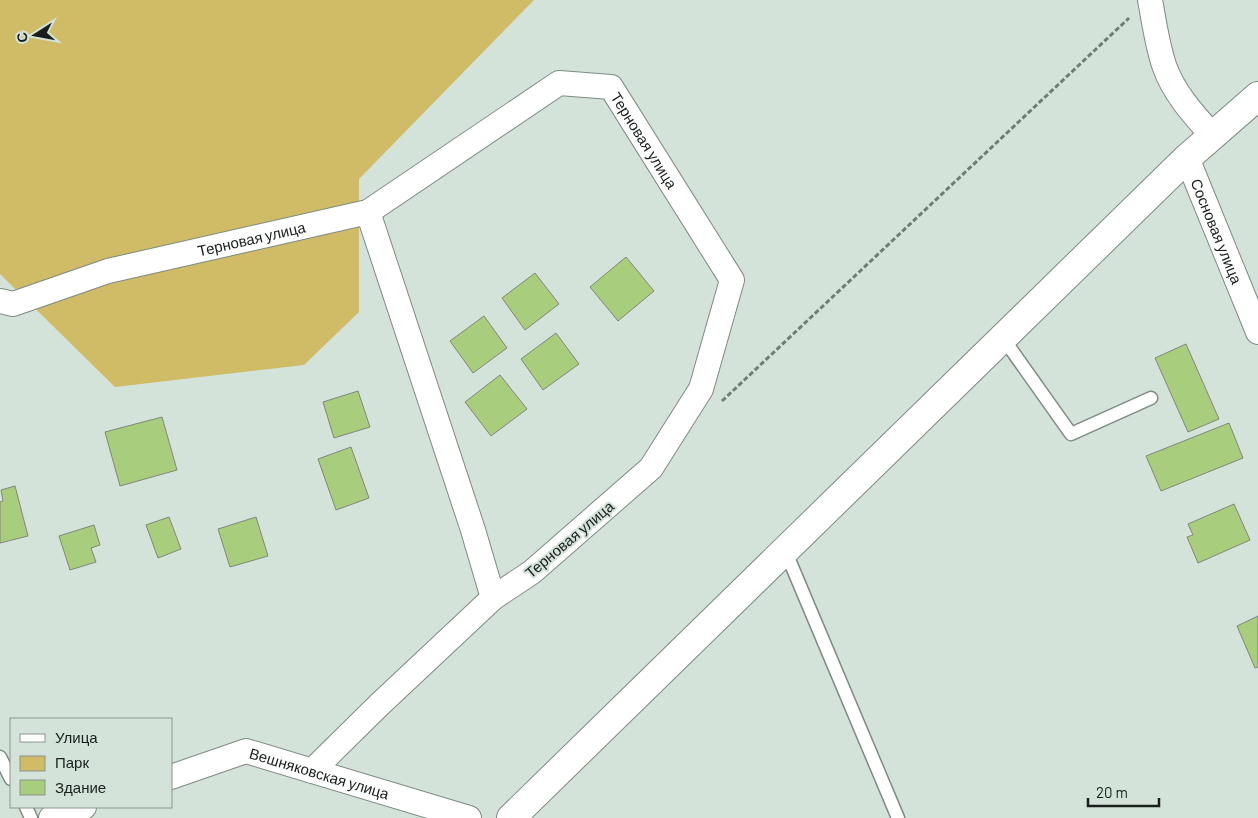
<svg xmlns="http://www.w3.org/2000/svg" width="1258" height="818" font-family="Barlow,sans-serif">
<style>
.green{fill:#d0bb66}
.building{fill:#a8cd7d;stroke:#81877a}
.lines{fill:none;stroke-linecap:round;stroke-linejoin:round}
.service-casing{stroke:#7d8b83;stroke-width:15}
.minor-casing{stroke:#7d8b83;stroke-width:26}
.secondary-casing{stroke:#7d8b83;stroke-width:30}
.path{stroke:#727c76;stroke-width:3;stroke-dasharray:5 2.5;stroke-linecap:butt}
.service{stroke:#fff;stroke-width:12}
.minor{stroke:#fff;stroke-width:24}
.secondary{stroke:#fff;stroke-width:28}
.labels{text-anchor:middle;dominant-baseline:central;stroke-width:4;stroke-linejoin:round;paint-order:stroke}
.street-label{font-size:15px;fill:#191e1b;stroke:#d4e3da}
</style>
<rect width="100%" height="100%" fill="#d4e3da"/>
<path class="green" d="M0 0H534L359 179V312L304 365 115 387 0 274Z"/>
<path class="building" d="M626 257 654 291 618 321 590 287Z
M535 273 559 304 525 330 502 298Z
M484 316 507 348 473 373 450 341Z
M556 333 579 364 543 390 521 359Z
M1186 344 1219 419 1188 432 1155 358Z
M500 375 527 409 491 436 465 402Z
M358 391 370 427 334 438 323 402Z
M162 417 177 470 120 486 105 432Z
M1229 423 1243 458 1161 491 1146 456Z
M351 447 369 498 336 510 318 459Z
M15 486 28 536 0 543V502L3 501 1 490Z
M1234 504 1250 540 1198 563 1187 537 1193 535 1188 524Z
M169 517 181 549 158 558 146 525Z
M256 517 268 556 230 567 218 529Z
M94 525 100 545 91 548 96 562 70 570 59 536Z
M1258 616V667L1255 668 1237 626Z"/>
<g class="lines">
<g class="service-casing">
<path id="service" d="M1003 338 1071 434 1151 398
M785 550 898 818
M0 757 11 779
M26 807 31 818"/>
</g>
<g class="minor-casing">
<g id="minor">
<path d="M1150 0C1154 21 1157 44 1164 65 1173 92 1193 114 1212 135"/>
<path id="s1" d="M1187 158 1258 332"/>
<path id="s2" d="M0 301 13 304 108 271 368 212 559 83 611 87 732 280 701 389 651 468 532 572 493 598"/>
<path d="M312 771 380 704 493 598 473 530 368 212"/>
<path id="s3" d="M171 777 246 751 469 818"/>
<path d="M51 818 84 807"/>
</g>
</g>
<g class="secondary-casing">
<path id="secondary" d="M511 818 1187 158 1258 96"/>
</g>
<path class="path" d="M722 401 1129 18"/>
<use href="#service" class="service"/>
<use href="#minor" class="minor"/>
<use href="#secondary" class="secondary"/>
</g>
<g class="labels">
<g class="street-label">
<text stroke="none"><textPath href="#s2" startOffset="726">Терновая улица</textPath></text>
<text stroke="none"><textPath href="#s1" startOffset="79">Сосновая улица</textPath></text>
<text stroke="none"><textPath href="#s2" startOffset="261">Терновая улица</textPath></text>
<text transform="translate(569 539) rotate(-40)">Терновая улица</text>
<text stroke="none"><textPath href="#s3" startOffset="156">Вешняковская улица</textPath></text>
</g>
</g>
<rect x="10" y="718" width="162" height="90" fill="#d4e3da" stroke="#89948e"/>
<rect x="20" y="734" width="25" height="8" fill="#ffffff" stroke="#89948e"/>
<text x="55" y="743" font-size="15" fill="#191e1b">Улица</text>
<rect x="20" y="756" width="25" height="15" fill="#d0bb66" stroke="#89948e"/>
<text x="55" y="768" font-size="15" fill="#191e1b">Парк</text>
<rect x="20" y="780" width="25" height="15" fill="#a8cd7d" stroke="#89948e"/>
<text x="55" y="793" font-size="15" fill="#191e1b">Здание</text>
<g transform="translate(35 35) rotate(259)" stroke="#d4e3da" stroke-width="4" paint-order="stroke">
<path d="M0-4L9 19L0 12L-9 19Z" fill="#191e1b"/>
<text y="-8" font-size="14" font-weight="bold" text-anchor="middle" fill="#191e1b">С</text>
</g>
<path d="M1088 798v8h71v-8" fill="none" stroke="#191e1b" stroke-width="2.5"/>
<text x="1096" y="798" font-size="15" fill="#191e1b" stroke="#d4e3da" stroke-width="4" paint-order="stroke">20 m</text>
</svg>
